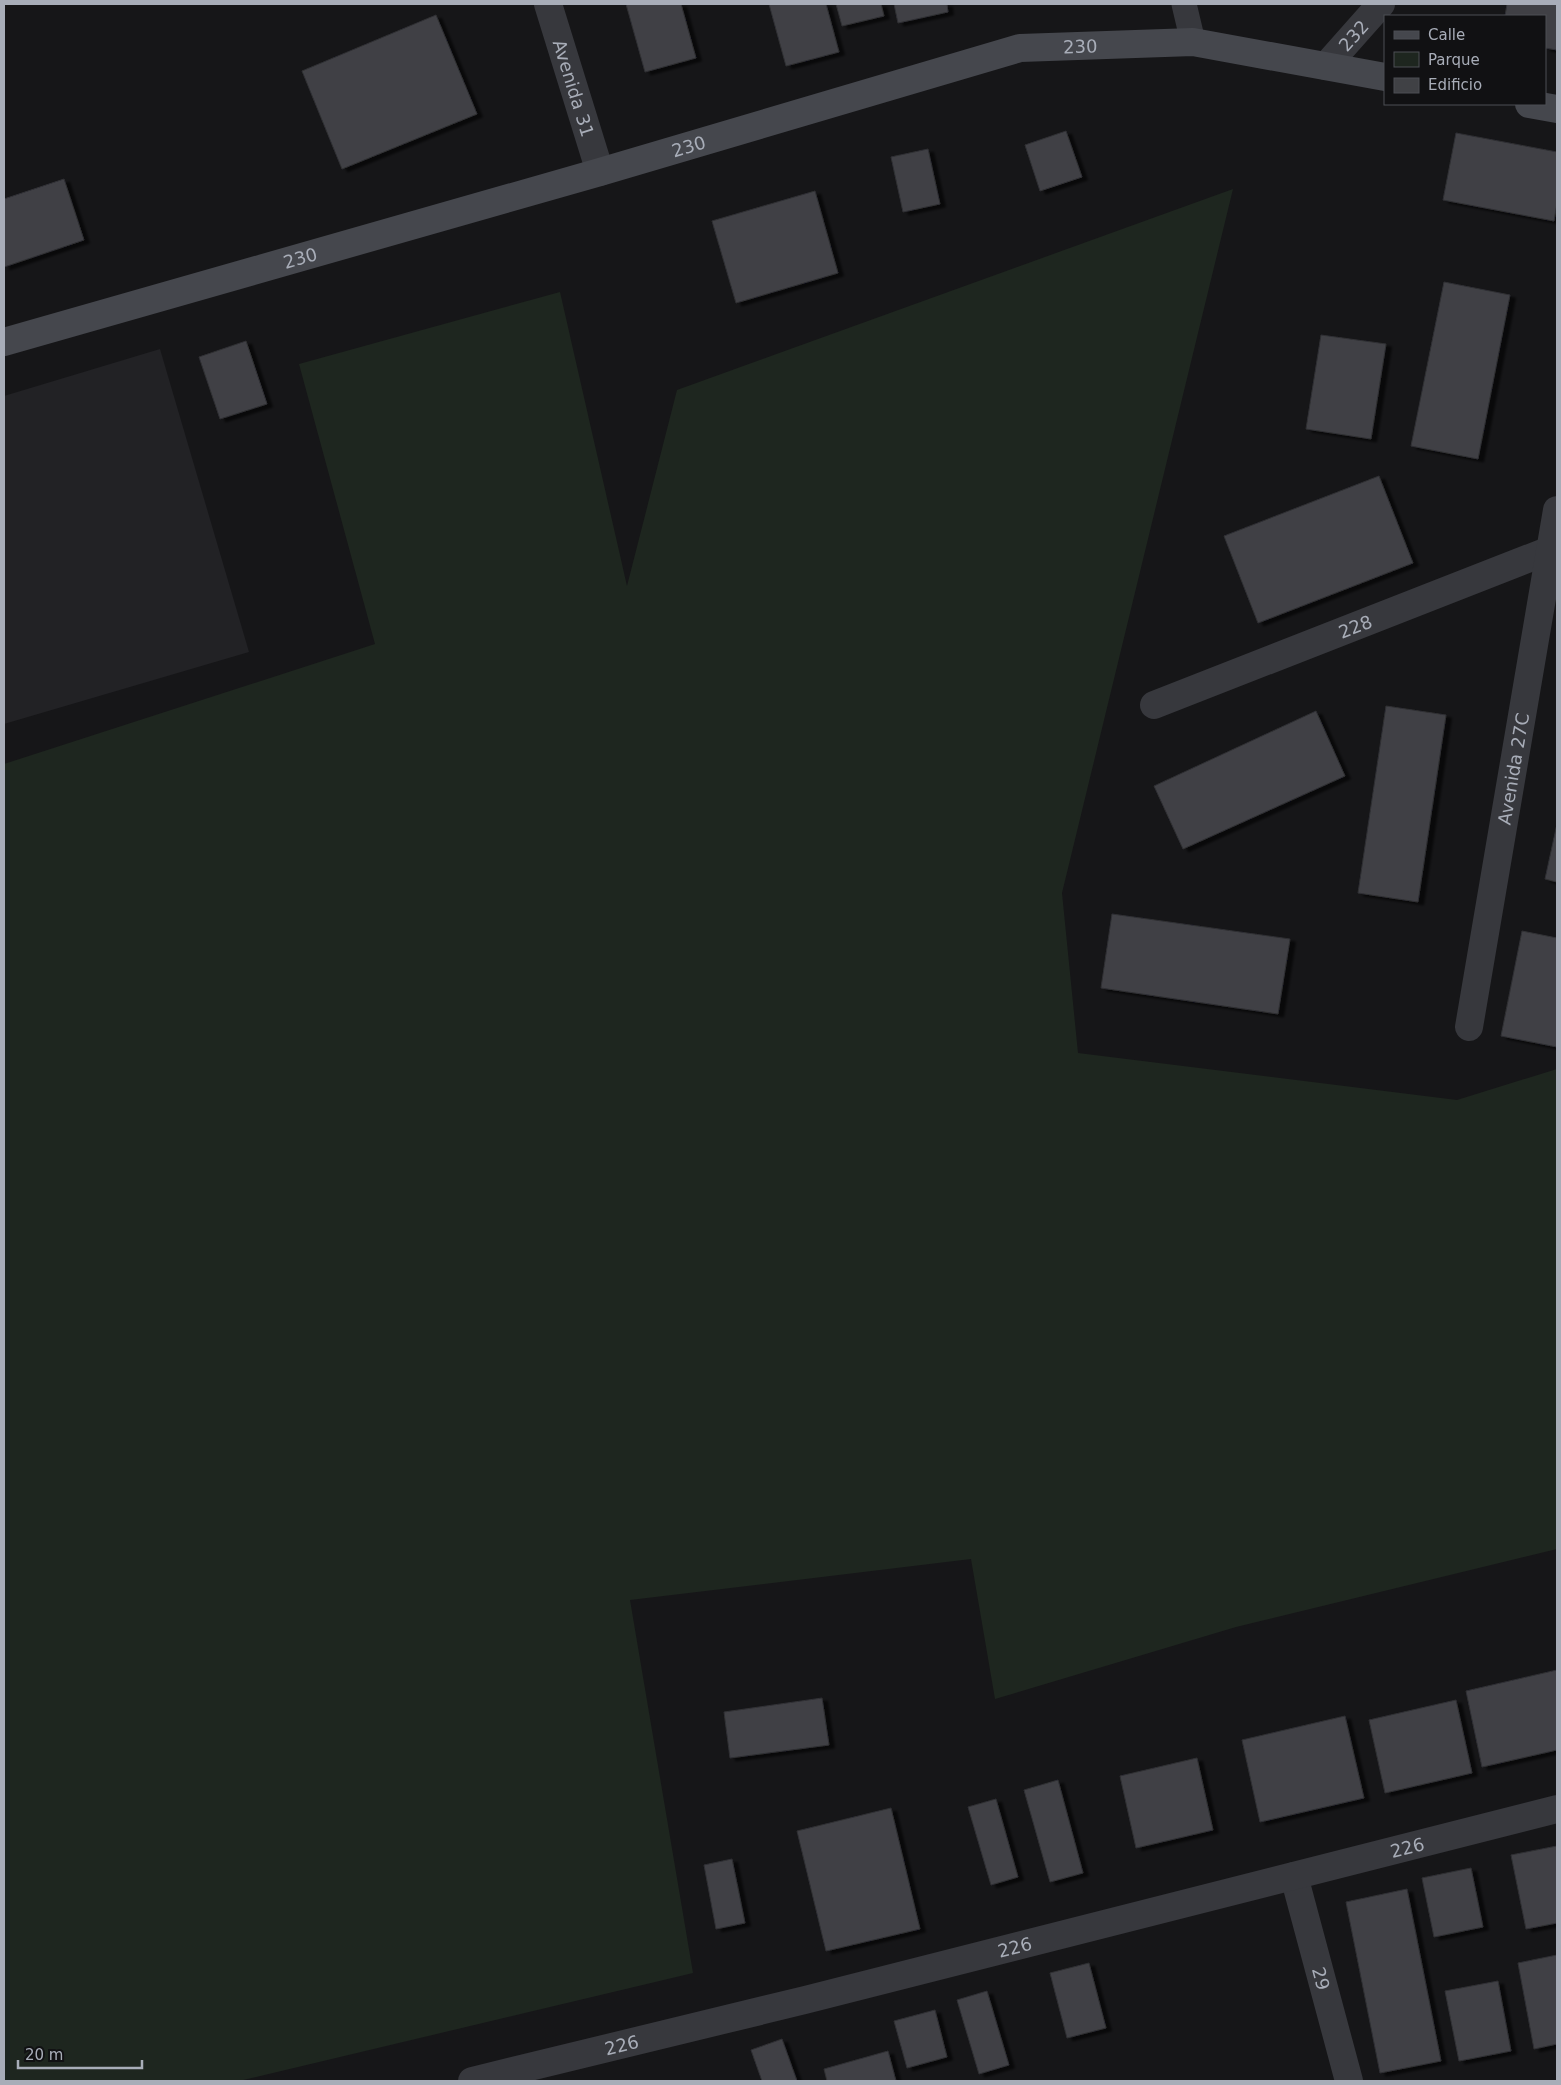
<svg xmlns="http://www.w3.org/2000/svg" width="1561" height="2085" font-family="'DejaVu Sans',sans-serif">
<style>
.built{fill:#222225}
.green{fill:#1e261f}
.building{fill:#404145;stroke:#303034;filter:url(#shadow)}
.lines{fill:none;stroke-linecap:round;stroke-linejoin:round}
.lane{stroke:#37383d;stroke-width:25}
.street{stroke:#37383d;stroke-width:28}
.secondary{stroke:#45474d;stroke-width:28}
.labels{text-anchor:middle;dominant-baseline:central;stroke-width:4.5;stroke-linejoin:round;paint-order:stroke}
.street-label{font-size:18px;fill:#a8adb8;stroke:#111113}
</style>
<defs>
<filter id="shadow"><feDropShadow dx="5.5" dy="3" stdDeviation="1" flood-color="#0009"/></filter>
</defs>
<rect width="100%" height="100%" fill="#161618"/>
<path class="built" d="M160 349 249 652 4 724V396Z"/>
<path class="green" d="M1233 189 1062 893 1078 1053 1457 1100 1557 1069V1549L1236 1627 995 1699 971 1559 630 1600 693 1973 239 2081H4V764L375 644 299 364 560 292 627 586 677 390Z"/>
<path class="building" d="M626 4H681L696 58 645 72Z
M769 4H826L839 52 786 66Z
M836 4H881L884 16 842 26Z
M894 4H947L948 12 898 23Z
M1507 4H1557V50L1545 48V16H1505Z
M436 15 477 114 342 169 302 71Z
M1066 131 1082 177 1040 191 1025 145Z
M1456 133 1557 152V203L1554 221 1443 200Z
M928 149 940 204 903 212 891 157Z
M64 179 84 240 4 267V199Z
M815 191 838 273 736 303 712 221Z
M1444 282 1510 295 1478 459 1411 446Z
M1321 335 1386 344 1371 439 1306 429Z
M246 341 267 404 220 419 199 357Z
M1379 476 1413 563 1258 623 1224 536Z
M1386 706 1446 715 1418 902 1358 893Z
M1316 711 1345 776 1183 849 1154 786Z
M1557 824V882L1545 879Z
M1112 914 1290 939 1278 1014 1101 988Z
M1522 931 1557 938V1047L1501 1036Z
M1557 1670V1750L1482 1767 1466 1691Z
M822 1698 829 1745 730 1758 724 1712Z
M1456 1700 1472 1773 1385 1793 1369 1720Z
M1345 1716 1364 1798 1260 1822 1242 1740Z
M1197 1758 1213 1830 1136 1848 1120 1776Z
M1058 1780 1083 1873 1050 1882 1024 1790Z
M996 1799 1018 1877 991 1885 968 1807Z
M891 1808 920 1929 826 1951 797 1831Z
M1557 1846V1923L1526 1929 1511 1855Z
M732 1859 745 1923 716 1929 704 1865Z
M1471 1868 1483 1927 1434 1937 1422 1878Z
M1407 1889 1441 2061 1380 2073 1346 1902Z
M1557 1955V2044L1534 2049 1518 1963Z
M1089 1963 1106 2028 1067 2038 1050 1973Z
M1498 1981 1511 2051 1459 2061 1445 1991Z
M987 1991 1009 2065 979 2074 957 2000Z
M935 2010 947 2057 907 2068 894 2021Z
M782 2039 797 2081H762L751 2050Z
M888 2051 896 2081H827L824 2069Z"/>
<g class="lines">
<path class="lane" d="M1184 4 1193 42"/>
<g class="street">
<path id="s1" d="M548 4 600 172"/>
<path id="s2" d="M1326 66 1381 4"/>
<path id="s3" d="M1154 705 1550 550 1557 551"/>
<path id="s4" d="M1469 1027 1557 510"/>
<path id="s5" d="M1294 1876 1349 2081"/>
<path id="s6" d="M472 2081 805 2000 1557 1809"/>
</g>
<g class="secondary">
<path d="M1529 104 1557 109"/>
<path id="s7" d="M4 342 600 172 1020 48 1193 42 1385 77"/>
</g>
</g>
<g class="labels">
<g class="street-label">
<text stroke="none"><textPath href="#s2" startOffset="41">232</textPath></text>
<text stroke="none"><textPath href="#s7" startOffset="1118">230</textPath></text>
<text stroke="none"><textPath href="#s1" startOffset="88">Avenida 31</textPath></text>
<text stroke="none"><textPath href="#s7" startOffset="712">230</textPath></text>
<text stroke="none"><textPath href="#s7" startOffset="308">230</textPath></text>
<text stroke="none"><textPath href="#s3" startOffset="216">228</textPath></text>
<text stroke="none"><textPath href="#s4" startOffset="262">Avenida 27C</textPath></text>
<text stroke="none"><textPath href="#s6" startOffset="964">226</textPath></text>
<text stroke="none"><textPath href="#s6" startOffset="559">226</textPath></text>
<text stroke="none"><textPath href="#s5" startOffset="106">29</textPath></text>
<text stroke="none"><textPath href="#s6" startOffset="154">226</textPath></text>
</g>
</g>
<rect width="1561" height="2085" fill="none" stroke="#a8adb8" stroke-width="10"/>
<rect x="1384" y="15" width="162" height="90" fill="#111113" stroke="#4d4f55"/>
<rect x="1394" y="31" width="25" height="8" fill="#45474d" stroke="#4d4f55"/>
<text x="1428" y="40" font-size="15" fill="#a8adb8">Calle</text>
<rect x="1394" y="52" width="25" height="15" fill="#1e261f" stroke="#4d4f55"/>
<text x="1428" y="65" font-size="15" fill="#a8adb8">Parque</text>
<rect x="1394" y="78" width="25" height="15" fill="#404145" stroke="#4d4f55"/>
<text x="1428" y="90" font-size="15" fill="#a8adb8">Edificio</text>
<path d="M18 2060v8h124v-8" fill="none" stroke="#a8adb8" stroke-width="2.5"/>
<text x="25" y="2060" font-size="15" fill="#a8adb8" stroke="#111113" stroke-width="4" paint-order="stroke">20 m</text>
</svg>
